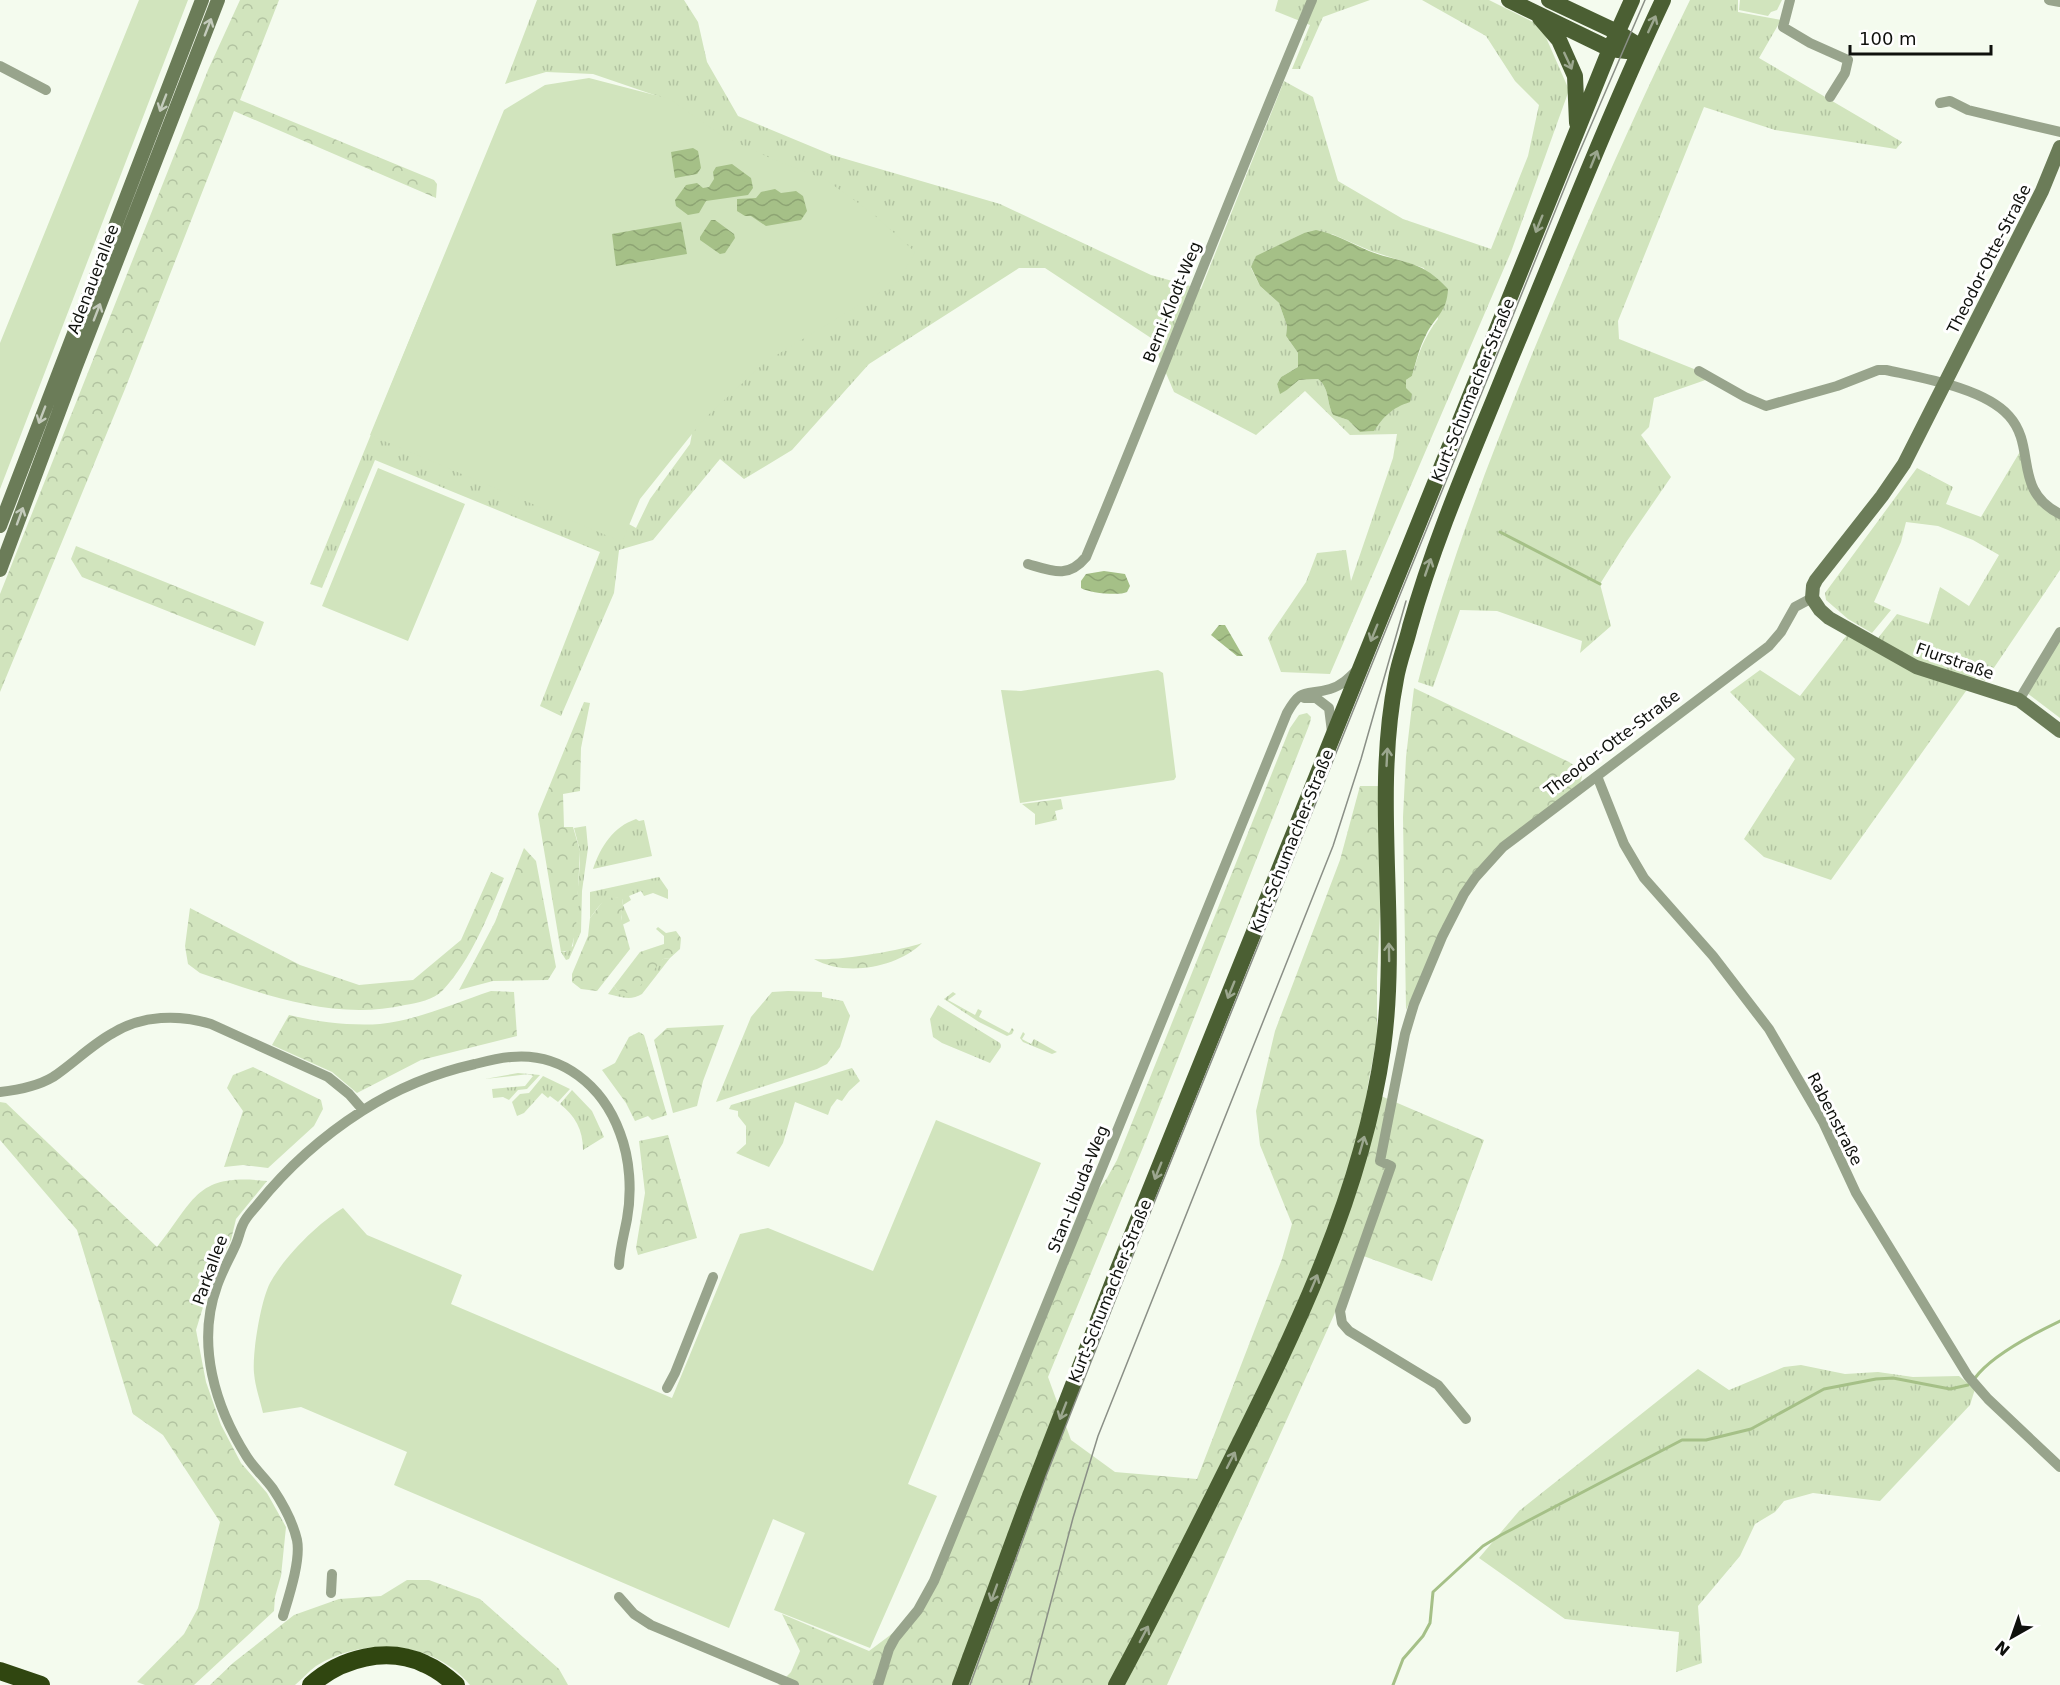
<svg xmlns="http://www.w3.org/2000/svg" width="2060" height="1685" font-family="'DejaVu Sans',sans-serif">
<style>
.grass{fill:url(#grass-tufts);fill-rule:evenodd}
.forest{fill:url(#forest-crowns)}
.park{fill:#d1e4bd}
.water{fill:url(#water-waves)}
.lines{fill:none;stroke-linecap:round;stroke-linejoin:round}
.stream{stroke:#a5c087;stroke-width:3}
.street{stroke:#98a48c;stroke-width:10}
.secondary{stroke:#6b7c58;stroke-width:14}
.primary{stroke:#4b5f33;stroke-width:16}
.highway{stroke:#304610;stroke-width:18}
.tram{stroke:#8a8f86;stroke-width:1.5}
.oneway{stroke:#9ca78f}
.oneway2{stroke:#c4cbbc}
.labels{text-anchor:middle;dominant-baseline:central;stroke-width:6;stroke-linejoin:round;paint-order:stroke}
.street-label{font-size:16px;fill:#0f110d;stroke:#fff}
</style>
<defs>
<pattern id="grass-tufts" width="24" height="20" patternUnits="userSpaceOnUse" patternTransform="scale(1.5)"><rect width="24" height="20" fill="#d1e4bd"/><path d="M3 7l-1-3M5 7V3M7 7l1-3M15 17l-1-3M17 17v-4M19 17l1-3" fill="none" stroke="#b2c3a1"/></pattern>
<pattern id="forest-crowns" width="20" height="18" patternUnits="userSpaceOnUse" patternTransform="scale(1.5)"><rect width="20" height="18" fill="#d1e4bd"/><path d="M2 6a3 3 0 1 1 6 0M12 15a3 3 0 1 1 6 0" fill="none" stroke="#b2c3a1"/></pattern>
<pattern id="water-waves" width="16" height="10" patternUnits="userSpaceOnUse" patternTransform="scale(1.5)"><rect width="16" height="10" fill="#a5c087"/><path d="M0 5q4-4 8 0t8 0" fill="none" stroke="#8da473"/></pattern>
</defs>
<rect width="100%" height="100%" fill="#f4fbee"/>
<path class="grass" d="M537 0H684L698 22 707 62 738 116 832 155 1000 204 1151 275 1201 289 1284 81 1313 97 1338 181 1403 219 1491 249 1528 156 1539 105 1515 81 1486 36 1422 0H1489L1541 26 1569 90 1511 252 1330 674 1281 672 1268 638 1306 582 1317 553 1346 550 1351 581 1393 458 1397 434 1350 435 1305 391 1256 435 1174 392 1151 338 1045 268H1019L869 364 792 450 744 479 720 459 653 540 619 550 614 593 561 716 540 706 600 552 375 460 322 588 310 584 425 302 439 306 627 523 636 528 650 499 690 444 699 396 721 138 669 100 593 74 546 72 505 84ZM1304 233 1332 234 1371 251 1424 268 1438 319C1424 337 1418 354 1412 376L1406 380V388L1396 406 1384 415 1373 431 1360 432 1348 420 1333 415C1326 401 1330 389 1318 379L1299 380 1287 390 1280 393 1277 384 1281 377 1298 367V353L1286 336 1287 326 1279 303 1260 286 1251 268 1256 257Z
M1278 0H1370L1323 17 1300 69H1292L1310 25 1275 11Z
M1690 0H1738V12L1781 20 1759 58 1902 142 1896 149 1775 130 1704 107 1618 321 1619 339 1714 377 1654 398 1649 427 1641 435 1671 477 1627 541 1600 584 1611 626 1580 653 1582 641 1497 611 1460 610 1433 687 1418 682C1447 569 1489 460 1533 352 1582 233 1633 116 1690 0Z
M2021 450 2024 471 2060 517V570L1985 681 1976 677 1831 880 1764 857 1744 839 1795 759 1730 692 1760 670 1800 696 1847 635 1871 647 1897 614 1929 624 1940 587 1969 606 1999 555 1973 540 1938 526 1906 522 1901 542 1874 602 1891 610 1872 633 1848 619 1826 600 1825 593 1917 468 1953 487 1946 504 1981 517Z
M2060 640V718L2027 693Z
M636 819 639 821 644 820 652 856 593 869C601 846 613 827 636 819Z
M586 826 588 848 582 891 581 932 569 959 566 960 561 952H565L573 946 580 863V851L574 828Z
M659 877 668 890V899L653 893 644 896 641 891 629 896 631 900 623 905 630 921 622 925 621 913 623 899C606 894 600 905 590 918V892Z
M670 958 642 994C631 1001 620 997 608 994L614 986 617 990 663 959Z
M788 991 822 992V997L843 1001 850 1016 840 1047 827 1064 817 1069 716 1102 751 1017 772 992Z
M953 992 956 994 948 1000 975 1015 978 1009 982 1011 979 1017 1009 1033 1012 1028 1014 1030 1012 1034 1007 1036 979 1022 944 999Z
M938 1005 1000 1043 1001 1047 990 1063 942 1043 933 1037 930 1019Z
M1023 1032 1025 1034 1022 1039 1031 1044 1034 1039 1057 1052 1052 1054 1023 1042 1020 1038Z
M852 1068 860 1081 849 1091 842 1101 837 1099 831 1107 828 1115 795 1102 783 1143 769 1167 736 1153 746 1144V1126L738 1116V1111L729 1109 731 1105Z
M518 1073 540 1075 527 1089 518 1090 509 1100 503 1097 493 1098 492 1089 525 1086 533 1076 529 1074 485 1079Z
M543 1076 570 1089 558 1102 550 1096 548 1098 542 1093 524 1113 517 1116 512 1102 520 1094 529 1093Z
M572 1090 592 1111 604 1137 583 1150C583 1129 575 1116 560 1104Z
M1801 1365 1845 1374 1878 1372 1913 1377 1959 1376 1975 1389 1970 1405 1880 1501 1813 1493 1784 1501 1775 1512 1755 1524 1740 1556 1698 1606 1702 1663 1676 1672 1679 1632 1565 1619 1479 1558 1519 1511 1698 1369 1729 1390 1784 1367Z"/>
<path class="forest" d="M240 0H279L240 100 434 180 437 184 436 198 234 111 125 389 0 692V594L208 70Z
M76 546 264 622 255 646 82 577 71 559Z
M1414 688 1569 762 1579 769 1582 777 1580 784 1501 845 1440 936 1406 1010 1403 817 1406 757Z
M584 702 590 703 581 748 580 791 563 794 564 827H573L580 851 576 929 571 950 561 952 538 814Z
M1307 713 1311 717 1310 723 1144 1145 1048 1377 1071 1440 1115 1472 1197 1479 1282 1259 1292 1224 1260 1145 1256 1111 1275 1031 1340 860 1360 786H1378L1381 893 1377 978V1037L1367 1090 1484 1140 1432 1281 1358 1254 1334 1315 1167 1685H778L791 1672 800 1651 782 1614 869 1651 905 1624 927 1598 1093 1197 1107 1178 1117 1160 1290 728 1299 715Z
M1061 799 1063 809 1055 811 1057 820 1035 825V814L1022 804Z
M524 848 536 861 556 967 548 980 493 981 459 990 495 922Z
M491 872 504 878C488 916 471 960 443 990 434 1000 417 1003 405 1005 334 1021 266 995 200 973L188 964 185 946 190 908 300 965 359 985 413 980 461 940Z
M614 897 623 898 621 917 630 949 597 991 581 989 572 982V974L588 936 590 918 604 900Z
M658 927 666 933 676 931 681 938 680 949 670 958 663 959 634 993H627L617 990 614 986 640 952 664 944V936L656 929Z
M922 943C897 968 845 977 814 959 837 961 900 951 922 943Z
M491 991 514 992 517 1036 421 1060 357 1093 332 1072 272 1045 289 1015C317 1022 351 1026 380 1024 415 1021 458 1002 491 991Z
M724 1025 703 1081 697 1106 673 1113 654 1040 667 1028Z
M639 1032 644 1035 667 1115 652 1120 648 1116 635 1121 626 1103 602 1070 615 1063 629 1037Z
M253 1067 321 1100 323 1109 314 1126 268 1168 243 1165 224 1167 243 1111 227 1088 233 1075Z
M0 1102 6 1103 157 1247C196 1199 195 1173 267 1181L236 1219 231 1240 211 1281 196 1330 206 1382 221 1425 241 1463 267 1493 286 1527 281 1576 275 1597 274 1611 194 1685H145L137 1682 184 1634 198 1608 220 1522 163 1435 133 1414 77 1230 0 1140Z
M668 1135 697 1238 638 1255 636 1248 645 1193 639 1141Z
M407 1580H429L480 1599 559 1669 568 1685H470C433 1640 364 1636 316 1666 309 1671 302 1679 295 1685H210L233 1663 294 1615 339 1599 381 1596Z"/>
<path class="park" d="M139 0H188L0 489V343Z
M1740 0H1782L1777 10 1771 12 1768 16 1739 10Z
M589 78 670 99 722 136 770 158 826 180 872 213 915 252 899 281 765 362 704 419 640 499 622 542 370 435 504 110 545 85Z
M378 468 465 504 408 641 322 606Z
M1158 670 1163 673 1176 777 1174 780 1020 803 1001 690 1021 691Z
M936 1120 1041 1163 908 1484 937 1496 870 1648 774 1610 805 1533 773 1519 729 1628 394 1485 407 1452 301 1407 263 1413C260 1400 255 1386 254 1373 252 1353 261 1300 270 1283 285 1256 317 1224 343 1208L367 1235 462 1275 451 1304 672 1398 740 1234 768 1228 873 1271Z"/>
<path class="water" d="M693 148 698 151 701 168 697 174 675 178 671 152Z
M732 164 751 178 753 188 748 195 706 201 699 213 688 215 676 206 675 200 686 185 697 183 703 188 709 187 714 179 713 172 716 167Z
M775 189 781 193 796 191 803 196 807 211 801 220 766 226 751 216H745L737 211V199L756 198 761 192Z
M711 220H715L734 234 735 238 725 253 720 254 700 240V237Z
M681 222 687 254 616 266 612 234Z
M1316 230C1335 234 1351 243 1369 251 1403 264 1421 259 1448 289 1447 313 1435 316 1426 335 1419 348 1416 362 1412 376L1406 380V388L1412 394 1410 402C1392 408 1384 416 1374 431L1360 432 1348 420 1333 415C1326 401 1330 389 1318 379L1299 380 1287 390 1280 394 1277 384 1281 377 1298 367V353L1286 336 1287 326 1279 303 1260 286 1251 267 1256 256 1304 233Z
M1104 571 1125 574 1130 586 1127 592C1120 596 1088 593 1081 588V581L1086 574Z
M1219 625H1225L1243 656H1237L1211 635Z"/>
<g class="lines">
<path class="stream" d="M1500 532 1600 584
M1975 1378C1991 1356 2035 1333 2060 1321
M1393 1685 1403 1659 1423 1636 1430 1623 1433 1592 1483 1546 1501 1535 1682 1440H1706L1751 1429 1824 1389 1876 1379 1893 1378 1950 1389 1968 1385"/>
<path class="street" d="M1790 0 1783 27 1810 43 1848 60 1845 73 1830 97
M2049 0 2060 2
M0 66 46 90
M1940 103 1950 101 1968 110 2060 132
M1699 371 1745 397 1766 406 1837 386 1878 370H1886C1922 378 1984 388 2009 416 2037 447 2012 490 2060 514
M1028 564C1052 571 1068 579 1086 557 1163 372 1234 184 1312 0
M1304 698H1316L1329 708 1332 732
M2019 700 2060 632
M1597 776 1624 844 1644 878 1713 956 1769 1029 1823 1122 1856 1193 1968 1376 1988 1399 2060 1467
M0 1092C18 1090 38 1086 53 1077 74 1063 91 1045 113 1033 142 1015 179 1014 211 1024L328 1077 349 1094 363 1110
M667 1388 675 1373 713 1277
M1466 1419 1438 1385 1349 1331 1342 1323 1340 1311 1391 1166 1380 1161 1405 1034 1414 1004 1442 937 1464 894 1475 878 1503 847 1769 646 1781 632 1795 607 1812 598
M331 1593 332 1574
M619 1597 634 1614 651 1625 794 1685
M283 1616C289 1596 301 1560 297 1540 293 1523 283 1504 273 1489 265 1478 254 1468 247 1457 215 1407 196 1344 217 1286 222 1271 230 1258 236 1244 239 1237 240 1230 243 1224 246 1217 253 1210 258 1204 287 1168 323 1136 362 1111 396 1089 435 1073 475 1064 487 1061 499 1058 511 1057 562 1052 603 1086 620 1133 630 1159 632 1191 627 1219 624 1235 620 1248 619 1265
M878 1685 889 1649 895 1638 918 1610 934 1581 1287 713C1302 686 1306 696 1330 689 1341 686 1349 678 1357 670"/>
<path class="secondary" d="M2060 147 2042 191 1904 464 1882 496 1816 580 1813 586 1812 598 1820 610 1829 618 1916 667 2019 700 2060 731
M0 526 202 0
M0 570 76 366 218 0"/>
<path class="primary" d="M1509 0 1610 49 1627 51 1641 47
M1549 0 1617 32 1641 47
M1540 18 1559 40 1575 76 1577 123
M960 1685 1028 1501 1116 1274 1610 49 1632 0
M1116 1685C1156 1611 1193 1536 1231 1460 1296 1330 1362 1194 1383 1048 1400 926 1372 801 1396 679 1399 661 1406 644 1410 627 1435 537 1473 452 1508 365 1559 243 1607 119 1663 0"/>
<path class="highway" d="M0 1671 41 1685
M311 1685C341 1658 387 1646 425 1664 437 1669 447 1677 456 1685"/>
<path class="tram" d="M970 1685 1046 1476 1133 1255 1573 167 1645 0
M1029 1685 1073 1518 1098 1436 1333 846 1361 759 1406 601"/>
</g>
<defs><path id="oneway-shaft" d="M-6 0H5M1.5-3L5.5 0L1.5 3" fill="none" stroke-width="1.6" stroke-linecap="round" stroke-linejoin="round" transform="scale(1.5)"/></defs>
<g class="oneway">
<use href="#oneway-shaft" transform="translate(1652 24) rotate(-65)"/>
<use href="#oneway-shaft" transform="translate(1568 61) rotate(65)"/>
<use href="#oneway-shaft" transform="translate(1594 159) rotate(-68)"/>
<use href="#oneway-shaft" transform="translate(1539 224) rotate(112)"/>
<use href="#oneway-shaft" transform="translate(1428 567) rotate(-71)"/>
<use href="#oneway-shaft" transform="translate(1374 633) rotate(112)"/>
<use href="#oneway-shaft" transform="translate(1387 757) rotate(-87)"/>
<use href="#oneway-shaft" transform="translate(1389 952) rotate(-91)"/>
<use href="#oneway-shaft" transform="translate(1231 990) rotate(112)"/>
<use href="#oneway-shaft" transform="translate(1362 1145) rotate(-74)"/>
<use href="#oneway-shaft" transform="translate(1158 1171) rotate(112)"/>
<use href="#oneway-shaft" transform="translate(1314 1283) rotate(-67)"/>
<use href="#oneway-shaft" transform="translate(1063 1411) rotate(111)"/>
<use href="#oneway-shaft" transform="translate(1231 1460) rotate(-63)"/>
<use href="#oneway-shaft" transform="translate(994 1593) rotate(110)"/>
<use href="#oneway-shaft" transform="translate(1144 1634) rotate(-62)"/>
</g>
<g class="oneway2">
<use href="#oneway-shaft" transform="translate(208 27) rotate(-69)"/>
<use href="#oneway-shaft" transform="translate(163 103) rotate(111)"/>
<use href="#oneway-shaft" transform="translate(97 312) rotate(-69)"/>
<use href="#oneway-shaft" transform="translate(42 415) rotate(111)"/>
<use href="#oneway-shaft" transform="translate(20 516) rotate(-70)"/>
</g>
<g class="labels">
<g class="street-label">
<text transform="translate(1989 259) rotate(-63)">Theodor-Otte-Straße</text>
<text transform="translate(93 279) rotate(-69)">Adenauerallee</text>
<text transform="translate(1172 302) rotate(-68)">Berni-Klodt-Weg</text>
<text transform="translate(1473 390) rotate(-68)">Kurt-Schumacher-Straße</text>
<text transform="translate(1955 661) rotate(19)">Flurstraße</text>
<text transform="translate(1612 743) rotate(-37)">Theodor-Otte-Straße</text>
<text transform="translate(1292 841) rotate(-68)">Kurt-Schumacher-Straße</text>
<text transform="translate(1835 1119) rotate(63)">Rabenstraße</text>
<text transform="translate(1078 1189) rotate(-68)">Stan-Libuda-Weg</text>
<text transform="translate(210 1270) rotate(-70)">Parkallee</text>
<text transform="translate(1110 1291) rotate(-68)">Kurt-Schumacher-Straße</text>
</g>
</g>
<g transform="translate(2012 1637) rotate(220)" stroke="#ffffff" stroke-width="4.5" paint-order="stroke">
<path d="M0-4.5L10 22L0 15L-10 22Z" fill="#0f110d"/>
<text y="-9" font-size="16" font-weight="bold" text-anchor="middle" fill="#0f110d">N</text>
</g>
<path d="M1850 45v9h141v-9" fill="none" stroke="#0f110d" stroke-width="3"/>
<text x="1859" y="45" font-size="18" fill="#0f110d" stroke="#ffffff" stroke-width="4.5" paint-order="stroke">100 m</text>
</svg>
